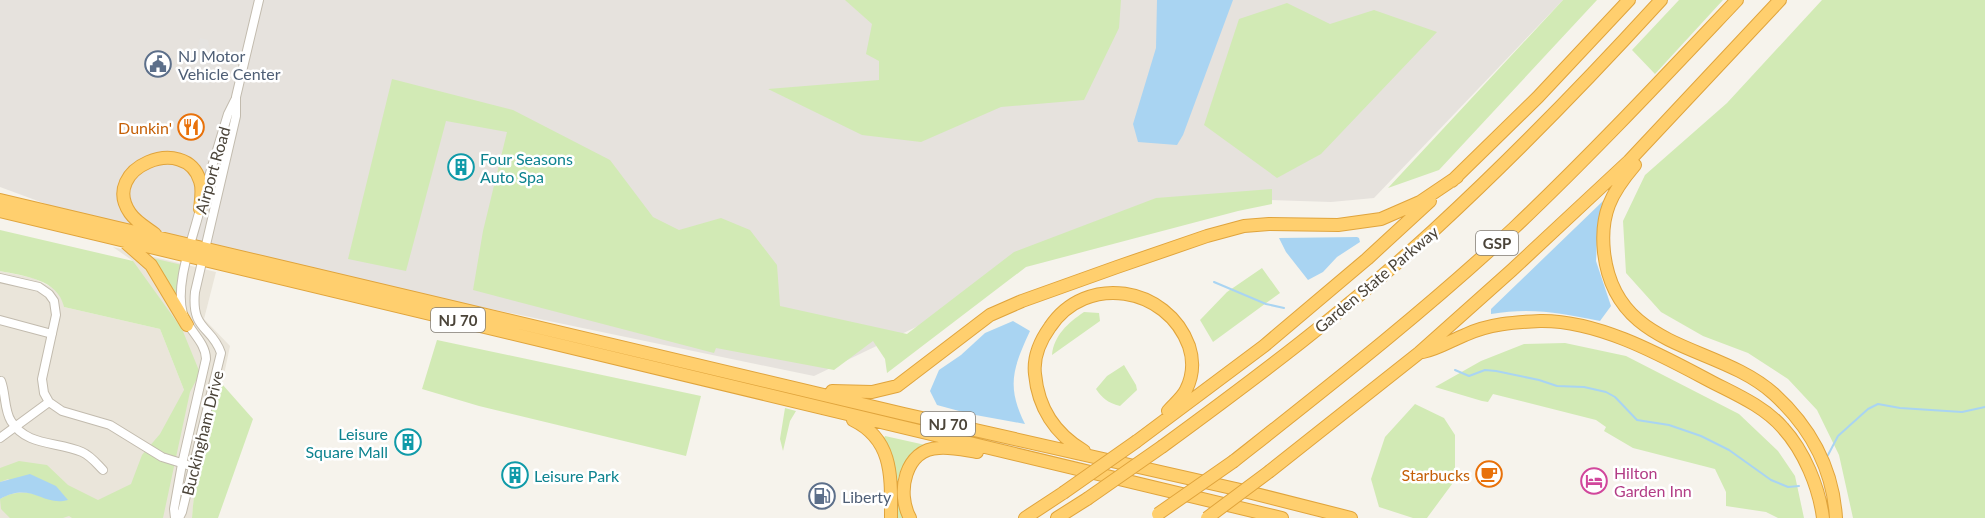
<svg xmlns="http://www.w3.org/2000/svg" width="1985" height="518" font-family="Lato,sans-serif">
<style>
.residential{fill:#eae5da}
.industrial{fill:#e6e2dd}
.green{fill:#d2eab5}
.parking{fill:#e5e3e0}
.water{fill:#a9d4f2}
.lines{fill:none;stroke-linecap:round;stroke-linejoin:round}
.stream{stroke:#a9d4f2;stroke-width:2}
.minor-casing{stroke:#c2bbae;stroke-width:10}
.highway-casing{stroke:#e0a43c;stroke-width:14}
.minor{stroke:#fff;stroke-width:8}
.highway{stroke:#ffcf6e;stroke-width:12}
.highway-bridge-casing{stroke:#e0a43c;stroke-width:14;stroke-linecap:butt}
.highway-bridge{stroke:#ffcf6e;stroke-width:12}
.labels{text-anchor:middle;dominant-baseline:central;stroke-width:5;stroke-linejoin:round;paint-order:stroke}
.shield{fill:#fff;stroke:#817c74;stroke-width:1.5}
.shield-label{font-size:15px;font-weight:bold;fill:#4b4439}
.service-label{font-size:16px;fill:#4e5e75;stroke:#fff;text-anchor:start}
.food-label{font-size:16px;fill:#c56008;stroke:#fff;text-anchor:end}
.culture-label{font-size:16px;fill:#0d838f;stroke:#fff;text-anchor:start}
.street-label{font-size:16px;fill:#4b4439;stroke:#fff}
.hotel-label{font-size:16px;fill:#b23c85;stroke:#fff;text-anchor:start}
</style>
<rect width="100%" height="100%" fill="#f6f3ec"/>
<path class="residential" d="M113 247 216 272 204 319 230 346 222 384 214 401 195 484 192 518H0V271L33 278 53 288 62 296 64 307 160 329 184 390 189 392 133 261Z"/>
<path class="industrial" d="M0 0H1563L1374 198 1331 202 1267 200 995 273 964 304 814 376 269 263 103 225 0 187Z"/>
<path class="green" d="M845 0H1121L1119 28 1084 100 1001 107 921 142 862 135 768 89 879 80V61L866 54 872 24Z
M1563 0H1597L1439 170 1388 188Z
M1679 0H1723L1655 74 1632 50Z
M1822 0H1985V518H1853L1839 455 1817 410 1788 379 1748 353 1703 336 1661 312 1626 273 1623 221 1645 175 1727 103Z
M1287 3 1330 24 1374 10 1437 32 1321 154 1277 178 1204 125 1239 19Z
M392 79 513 110 610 160 653 217 679 230 721 218 750 230 777 265 780 306 907 334 1014 252 1156 198 1272 189V204L1238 211 1026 267 887 373 885 359 873 341 834 370 716 348 714 353 473 290 483 231 507 132 446 121 406 271 348 259Z
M0 230 133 261 182 329 200 373 190 392 163 518H72L69 516 63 518H10L1 509 0 499C15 490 30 491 45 498L8 479 0 482V468L19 461 47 465 68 485 98 500 131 484 142 455 160 434 184 390 160 329 64 307C58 279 24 276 0 271Z
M152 258 182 265 176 299Z
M1262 268 1280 293 1213 342 1200 320 1227 292Z
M1084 312 1099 313 1100 321 1052 355C1054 335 1068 323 1084 312Z
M437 340 701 396 686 456 479 406 422 389Z
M1565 343 1626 356 1739 414 1778 451 1795 476 1804 518H1778L1766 512 1726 506V492L1715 469 1633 448 1604 431 1606 427 1596 420 1493 394 1488 402 1482 401 1435 387 1481 361 1524 344Z
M1124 365 1136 385 1137 390 1120 406C1108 403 1102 398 1096 389L1107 376Z
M222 384 253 419 218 518H192C195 473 204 425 222 384Z
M1415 404 1444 418 1455 435V480L1427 518H1413L1379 507 1371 479 1385 437Z
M785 408 796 411 790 421 783 451 780 439Z
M885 436 930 446 906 464H904C894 482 895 499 903 518H897L891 456 884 438Z"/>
<path class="parking" d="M200 38 208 40 210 49 217 51 209 85 190 81Z"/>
<path class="water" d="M1157 0H1233L1183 135 1177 145 1138 142 1133 124 1156 48Z
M1603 201 1598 221 1596 261 1611 306 1600 321C1561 313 1531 307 1491 314V309Z
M1357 237 1359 238 1360 242 1337 257 1323 272 1308 280 1286 252 1279 238Z
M1013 321 1030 331C1013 368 1006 386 1025 424L970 414 937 405 930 391 939 370 961 355 985 333Z
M30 474 56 486 68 500C42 507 32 481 0 499V482Z"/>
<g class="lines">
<path class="stream" d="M1214 282 1266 304 1284 308
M1455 370 1469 376 1485 370 1496 371 1539 380 1557 386 1584 387 1606 392 1615 397 1637 420 1669 425 1701 436 1729 450 1771 480 1788 487 1799 486
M1828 455 1838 436 1868 409 1878 404 1900 408 1962 412 1985 407"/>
<g class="minor-casing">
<path id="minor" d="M204 193 228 114 235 100
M0 278 39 287 49 294 54 301 56 315 42 379 44 393 49 402 62 411 110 425 162 457 194 467
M0 320 52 334
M1 381C6 394 4 410 11 421 27 447 57 441 82 452 91 456 96 463 103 470
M0 438 49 402
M175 518 174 509 182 464 206 359C206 342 188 330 183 314 174 284 194 236 201 205
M179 518 182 512 221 353C212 326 191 331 195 292L236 116V97L259 0"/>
</g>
<g class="highway-casing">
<path id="highway" d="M1635 165C1611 193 1600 214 1604 252 1615 352 1716 342 1774 394 1810 427 1833 469 1836 518
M1452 181 1538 97 1629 0
M0 200 904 414 1236 489 1351 518
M0 211 1282 518
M155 234C147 228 136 222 130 213 99 168 186 133 200 181 203 189 201 200 200 209
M126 243 151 265 187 325
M1423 352C1438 349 1450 341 1465 335 1488 324 1515 322 1540 321 1598 320 1661 355 1710 381 1735 394 1764 406 1783 428 1804 451 1819 487 1823 518
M832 391 872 392 897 386 990 315 1022 301 1117 267 1207 236 1244 226 1269 224 1338 225 1381 219 1420 202 1457 177
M853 420C894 440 891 478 891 518
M1137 441 1264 346 1367 259 1430 201
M1163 446C1256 378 1349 308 1434 230 1513 157 1588 80 1661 0
M1084 451C1055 434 1038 407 1035 374 1033 357 1040 341 1050 327 1086 273 1167 286 1189 346 1194 361 1193 376 1186 390 1182 398 1174 404 1168 411
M1234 461C1329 386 1425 311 1514 228 1591 155 1664 77 1737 0
M1270 471 1419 353 1512 270 1629 161 1780 0
M910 518C896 493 905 449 939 448 951 447 964 450 977 452
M1025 518 1063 493
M1057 518 1087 499"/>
</g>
<use href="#minor" class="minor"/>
<use href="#highway" class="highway"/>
<g class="highway-bridge-casing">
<path id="highway-bridge" d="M1063 493 1137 441
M1087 499 1163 446
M1158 514 1234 461
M1207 518 1270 471"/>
</g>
<use href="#highway-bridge" class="highway-bridge"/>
</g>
<defs>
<g id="civic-ring" transform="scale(1.35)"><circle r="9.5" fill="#fff" stroke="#5c6f8a" stroke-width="1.5"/><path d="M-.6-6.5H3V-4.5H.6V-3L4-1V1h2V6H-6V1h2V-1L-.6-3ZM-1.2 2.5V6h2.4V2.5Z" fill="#5c6f8a"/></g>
<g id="restaurant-ring" transform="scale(1.35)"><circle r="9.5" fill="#fff" stroke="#e8710a" stroke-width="1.5"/><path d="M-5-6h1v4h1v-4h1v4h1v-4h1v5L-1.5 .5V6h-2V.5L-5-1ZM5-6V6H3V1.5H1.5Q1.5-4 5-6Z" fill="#e8710a"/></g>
<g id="building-ring" transform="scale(1.35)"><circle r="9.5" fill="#fff" stroke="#0f9aa8" stroke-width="1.5"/><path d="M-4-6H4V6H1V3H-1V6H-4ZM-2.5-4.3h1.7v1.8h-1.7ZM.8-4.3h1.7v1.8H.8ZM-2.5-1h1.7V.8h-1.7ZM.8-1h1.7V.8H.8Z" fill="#0f9aa8"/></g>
<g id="cafe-ring" transform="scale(1.35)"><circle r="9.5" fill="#fff" stroke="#e8710a" stroke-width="1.5"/><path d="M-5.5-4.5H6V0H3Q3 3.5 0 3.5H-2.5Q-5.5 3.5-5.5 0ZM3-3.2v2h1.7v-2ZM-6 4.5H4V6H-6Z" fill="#e8710a"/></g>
<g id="hotel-ring" transform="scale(1.35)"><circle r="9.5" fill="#fff" stroke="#d1479c" stroke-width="1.5"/><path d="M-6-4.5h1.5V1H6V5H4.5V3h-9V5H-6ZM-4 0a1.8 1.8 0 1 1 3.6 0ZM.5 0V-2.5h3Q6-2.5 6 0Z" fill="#d1479c"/></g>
<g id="fuel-ring" transform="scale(1.35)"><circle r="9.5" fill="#fff" stroke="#5c6f8a" stroke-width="1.5"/><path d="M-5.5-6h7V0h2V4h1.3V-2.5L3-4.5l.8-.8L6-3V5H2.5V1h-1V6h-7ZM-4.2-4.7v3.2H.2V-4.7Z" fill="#5c6f8a"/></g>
</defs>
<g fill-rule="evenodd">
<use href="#civic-ring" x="158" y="64"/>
<use href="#restaurant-ring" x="191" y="127"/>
<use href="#building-ring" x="461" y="167"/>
<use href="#building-ring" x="408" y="442"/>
<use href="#cafe-ring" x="1489" y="474"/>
<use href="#building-ring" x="515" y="475"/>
<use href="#hotel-ring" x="1594" y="481"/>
<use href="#fuel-ring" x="822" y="496"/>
</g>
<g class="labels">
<g class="shield">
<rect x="1476" y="231" width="42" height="24" rx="4.5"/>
<rect x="431" y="308" width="54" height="24" rx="4.5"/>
<rect x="921" y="412" width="54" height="24" rx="4.5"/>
</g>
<g class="shield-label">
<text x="1497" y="243">GSP</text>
<text x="458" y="320">NJ 70</text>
<text x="948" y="424">NJ 70</text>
</g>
<g class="service-label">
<text x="178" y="55">NJ Motor<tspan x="178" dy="18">Vehicle Center</tspan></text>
<text x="842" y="496">Liberty</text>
</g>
<g class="food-label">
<text x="172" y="127">Dunkin'</text>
<text x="1470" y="474">Starbucks</text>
</g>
<g class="culture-label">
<text x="480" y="158">Four Seasons<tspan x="480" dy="18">Auto Spa</tspan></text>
<text x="388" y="433" text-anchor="end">Leisure<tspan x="388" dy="18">Square Mall</tspan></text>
<text x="534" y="475">Leisure Park</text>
</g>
<g class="street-label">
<text transform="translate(212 170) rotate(-74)">Airport Road</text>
<text transform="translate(1376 279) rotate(-40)">Garden State Parkway</text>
<text transform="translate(202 433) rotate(-76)">Buckingham Drive</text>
</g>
<g class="hotel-label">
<text x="1614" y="472">Hilton<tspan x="1614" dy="18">Garden Inn</tspan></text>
</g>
</g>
</svg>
